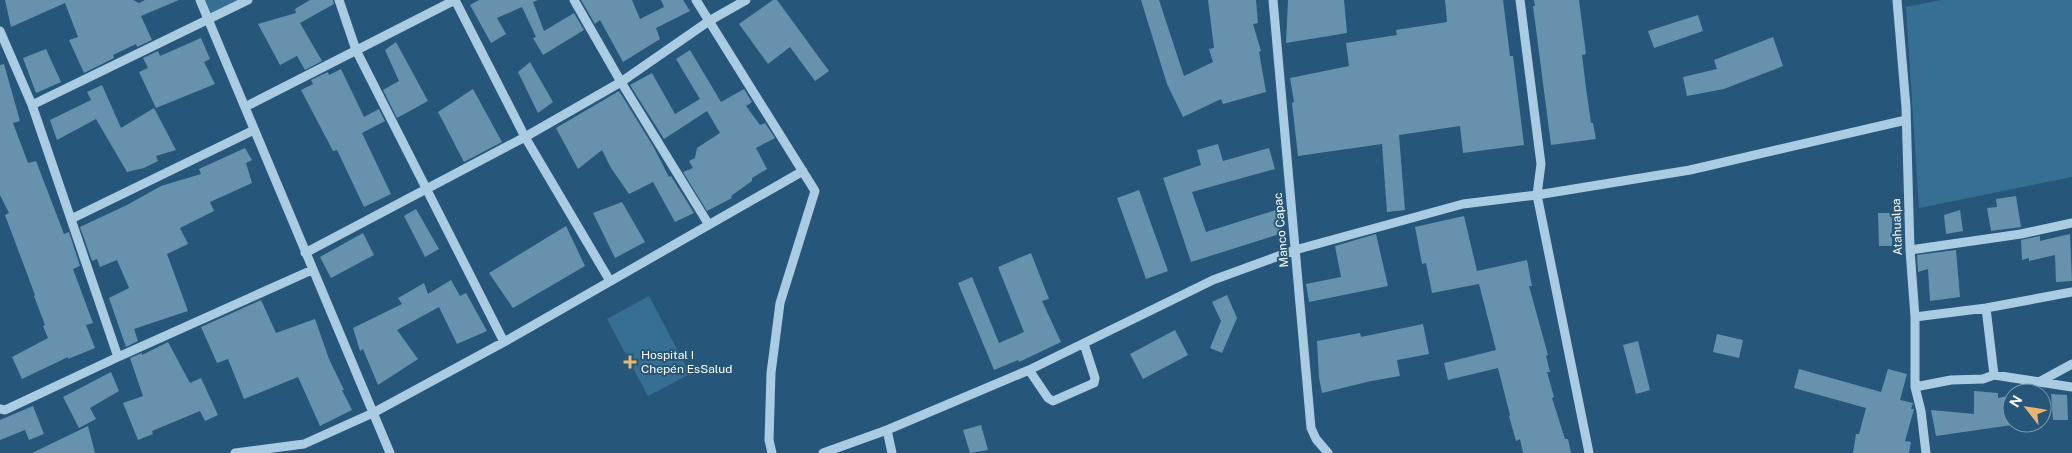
<svg xmlns="http://www.w3.org/2000/svg" width="2072" height="453" font-family="'Public Sans',sans-serif">
<style>
.green{fill:#376f94}
.building{fill:#6692ae}
.lines{fill:none;stroke-linecap:round;stroke-linejoin:round}
.minor{stroke:#a9cce3;stroke-width:9}
.poi-dot{fill:#ecb56e;stroke:#265679;stroke-width:2}
.labels{text-anchor:middle;dominant-baseline:central;stroke-width:4;stroke-linejoin:round;paint-order:stroke}
.street-label{font-size:12px;fill:#fff;stroke:#265679}
.poi-label{font-size:12px;fill:#fff;stroke:#265679;text-anchor:start}
</style>
<rect width="100%" height="100%" fill="#265679"/>
<path class="green" d="M200 0H248L208 19Z
M1941 0H2072V177L1919 208 1906 7Z
M649 296 690 374 648 396 607 319Z"/>
<path class="building" d="M5 0H133L139 3 145 0H179L141 16 152 40 137 47 136 44 113 55 114 58 84 73 69 40 78 37 65 3 11 27Z
M310 0H333L334 4 300 23 322 61 305 70 297 56 280 65 258 24 296 13 295 9Z
M479 0H538L533 2 544 31 574 13 584 30 543 55 533 38 536 37 522 7 497 18 506 34 491 43 470 5Z
M581 0H632L640 19 664 7 661 0H683L690 11 656 28 660 39 623 62 600 20 595 24Z
M773 0H777L829 71 815 81 790 47 768 64 739 24Z
M1141 0H1159L1184 76 1213 62 1209 49 1214 48 1208 0H1256L1258 23 1253 24 1261 51 1259 52 1266 92 1223 104 1221 99 1183 117 1167 84Z
M1288 0H1344L1347 33 1286 43Z
M1445 0H1503L1510 56H1513L1524 145 1463 153 1460 126 1399 135 1405 210 1387 212 1382 144 1298 156 1292 103 1294 102 1290 78 1349 66 1346 43 1397 35 1396 30 1447 22Z
M1534 0H1579L1586 54 1582 55 1586 88 1591 123H1593L1596 139 1551 145 1533 6H1535Z
M1698 15 1703 31 1654 48 1648 31Z
M1773 37 1783 66 1724 89 1687 96 1683 77 1717 69 1714 60Z
M201 38 210 59 204 62 215 84 156 108 139 72 148 68 143 58 158 51 160 56Z
M396 42 428 101 397 118 383 90 399 81 385 50Z
M46 49 61 82 36 93 23 58Z
M690 50 721 102 744 89 752 102 746 106 760 125 765 123 775 138 756 148 767 169 752 178V181L731 196 732 198 707 211 683 172 693 168 689 161 695 158 697 148 720 133 707 111 664 139 630 85 652 73 675 114 700 99 676 59Z
M530 62 553 102 538 113 518 72Z
M4 64 20 121 13 123 28 163 36 161 64 234 69 232 80 266 73 269 93 323 86 325 95 348 68 359V357L22 379 12 357 48 338 43 326 45 325 34 296 35 295 5 215 9 213 0 195V65Z
M341 69 364 117 379 109 385 121 362 133 391 194 364 207 337 150 333 151 301 90 313 84 311 80 328 72 329 75Z
M102 85 121 128 154 108 176 150 156 156 158 161 144 168 127 172 96 119 57 140 50 120 91 100 87 92Z
M473 89 502 142 464 162 438 112Z
M619 91 653 146 669 177 671 176 694 213 675 222 653 182 629 194 611 168 602 150 578 169 556 128Z
M1218 144 1223 161 1269 148 1275 169 1192 192 1206 232 1276 210 1283 233 1191 262 1163 178 1201 165 1197 150Z
M245 148 252 160 246 163 252 183 210 202 214 211 180 228 188 244 167 254 188 311 134 329 138 341 126 347 109 298 129 288 117 260 100 267 97 259 92 261 80 227 127 205 161 186 201 174 199 169Z
M1139 190 1168 271 1146 279 1117 198Z
M2016 196 2021 227 1991 231 1987 208 1997 207 1996 199Z
M622 202 645 242 615 258 593 213Z
M416 209 439 249 425 257 404 216Z
M1960 210 1963 231 1946 234 1944 215Z
M1878 213H1892V246H1879Z
M1464 216 1477 271 1527 260 1532 286H1529L1548 355 1546 356 1550 372H1547L1554 397 1552 398 1565 439H1568L1571 453H1523L1520 439 1516 441 1509 416 1510 415 1498 368 1448 380 1444 363 1496 350 1479 284 1432 293 1426 263 1422 264 1415 227Z
M566 226 585 266 513 308 489 273Z
M363 233 374 255 331 278 320 257Z
M1376 234 1388 286 1309 302 1306 284 1341 277 1335 246Z
M2070 234 2072 281 2056 282 2055 255 2029 261V258L2022 260 2021 240 2040 236V241Z
M1956 250 1960 297 1930 301 1928 269 1918 272 1917 255Z
M1031 253 1049 299 1042 301 1061 342 1019 362 1018 360 994 370 958 283 972 277 999 343 1024 332 998 267Z
M451 280 460 296 466 293 487 331 457 344 439 307 397 330 418 359 378 385 363 349 360 351 353 328 402 304 398 298 424 283 428 294Z
M1227 295 1237 318 1222 353 1210 348 1221 321 1212 302Z
M261 300 276 333 315 319 329 359 344 390H342L352 410 320 426 298 377 244 399 228 359 217 363 201 327Z
M1423 324 1429 354 1397 360 1400 376 1371 381 1322 393 1319 378 1317 341 1360 333 1361 337Z
M1175 330 1188 355 1143 379 1130 354Z
M1717 334 1743 340 1739 358 1713 352Z
M1638 341 1650 390 1636 394 1623 345Z
M168 342 190 383 201 378 218 415 205 421 200 411 152 431 153 434 138 440 123 403 143 396 130 358 142 353V355Z
M1799 369 1881 392 1888 369 1907 374 1900 400 1913 403 1911 409H1914L1905 441 1911 442 1909 453H1853L1856 434H1859L1866 408 1794 388Z
M111 372 119 391 90 408 96 419 79 428 63 397Z
M1974 391 1998 393V398L2012 395V425L1936 436 1931 410 1974 414Z
M2051 394 2067 395 2068 420H2053Z
M33 406 44 434 29 440 25 430 0 440V420Z
M981 425 988 450 970 453 963 430Z
M88 426 95 453H32Z"/>
<g class="lines">
<path class="minor" d="M200 0 390 453
M339 0 356 50 504 342
M455 0 525 137 610 281
M574 0 621 82 709 225
M696 0 815 191 780 303 771 373 769 440 772 453
M1273 0 1311 428 1316 439 1328 453
M1520 0 1541 164 1537 195 1589 453
M1897 0 1906 107 1910 250 1915 317V387L1921 411 1926 453
M0 31 32 105 118 357
M32 105 248 0
M245 107 455 0
M71 219 254 130
M1910 250 2021 234 2072 223
M305 253 525 137 621 82 709 21 746 0
M1986 308 1994 375
M1915 317 1986 308 2072 292
M1029 370 1048 398 1053 401 1094 383 1095 378 1084 344
M2039 382 2072 364
M1915 387 1951 380 1983 379 1994 375 2072 387
M0 409 5 410 118 357 312 270
M887 430 892 453
M235 453 304 444 373 413 504 342 803 171
M823 453 887 430 1029 370 1213 280 1295 250 1463 204 1537 195 1690 170 1906 120"/>
</g>
<path class="poi-dot" d="M627.5 354.5h5v5h5v5h-5v5h-5v-5h-5v-5h5z"/>
<g class="labels">
<g class="street-label">
<text transform="translate(1897 227) rotate(-92)">Atahualpa</text>
<text transform="translate(1281 230) rotate(-95)">Manco Capac</text>
</g>
<g class="poi-label">
<text x="641" y="355">Hospital I<tspan x="641" dy="14">Chepén EsSalud</tspan></text>
</g>
</g>
<g transform="translate(2027 408) rotate(301)"><circle r="24" fill="#265679" stroke="#7d9aaf"/>
<path d="M0-4L9 19L0 12L-9 19Z" fill="#ecb56e"/>
<text y="-8" font-size="14" font-weight="bold" text-anchor="middle" fill="#ffffff">N</text>
</g>
</svg>
